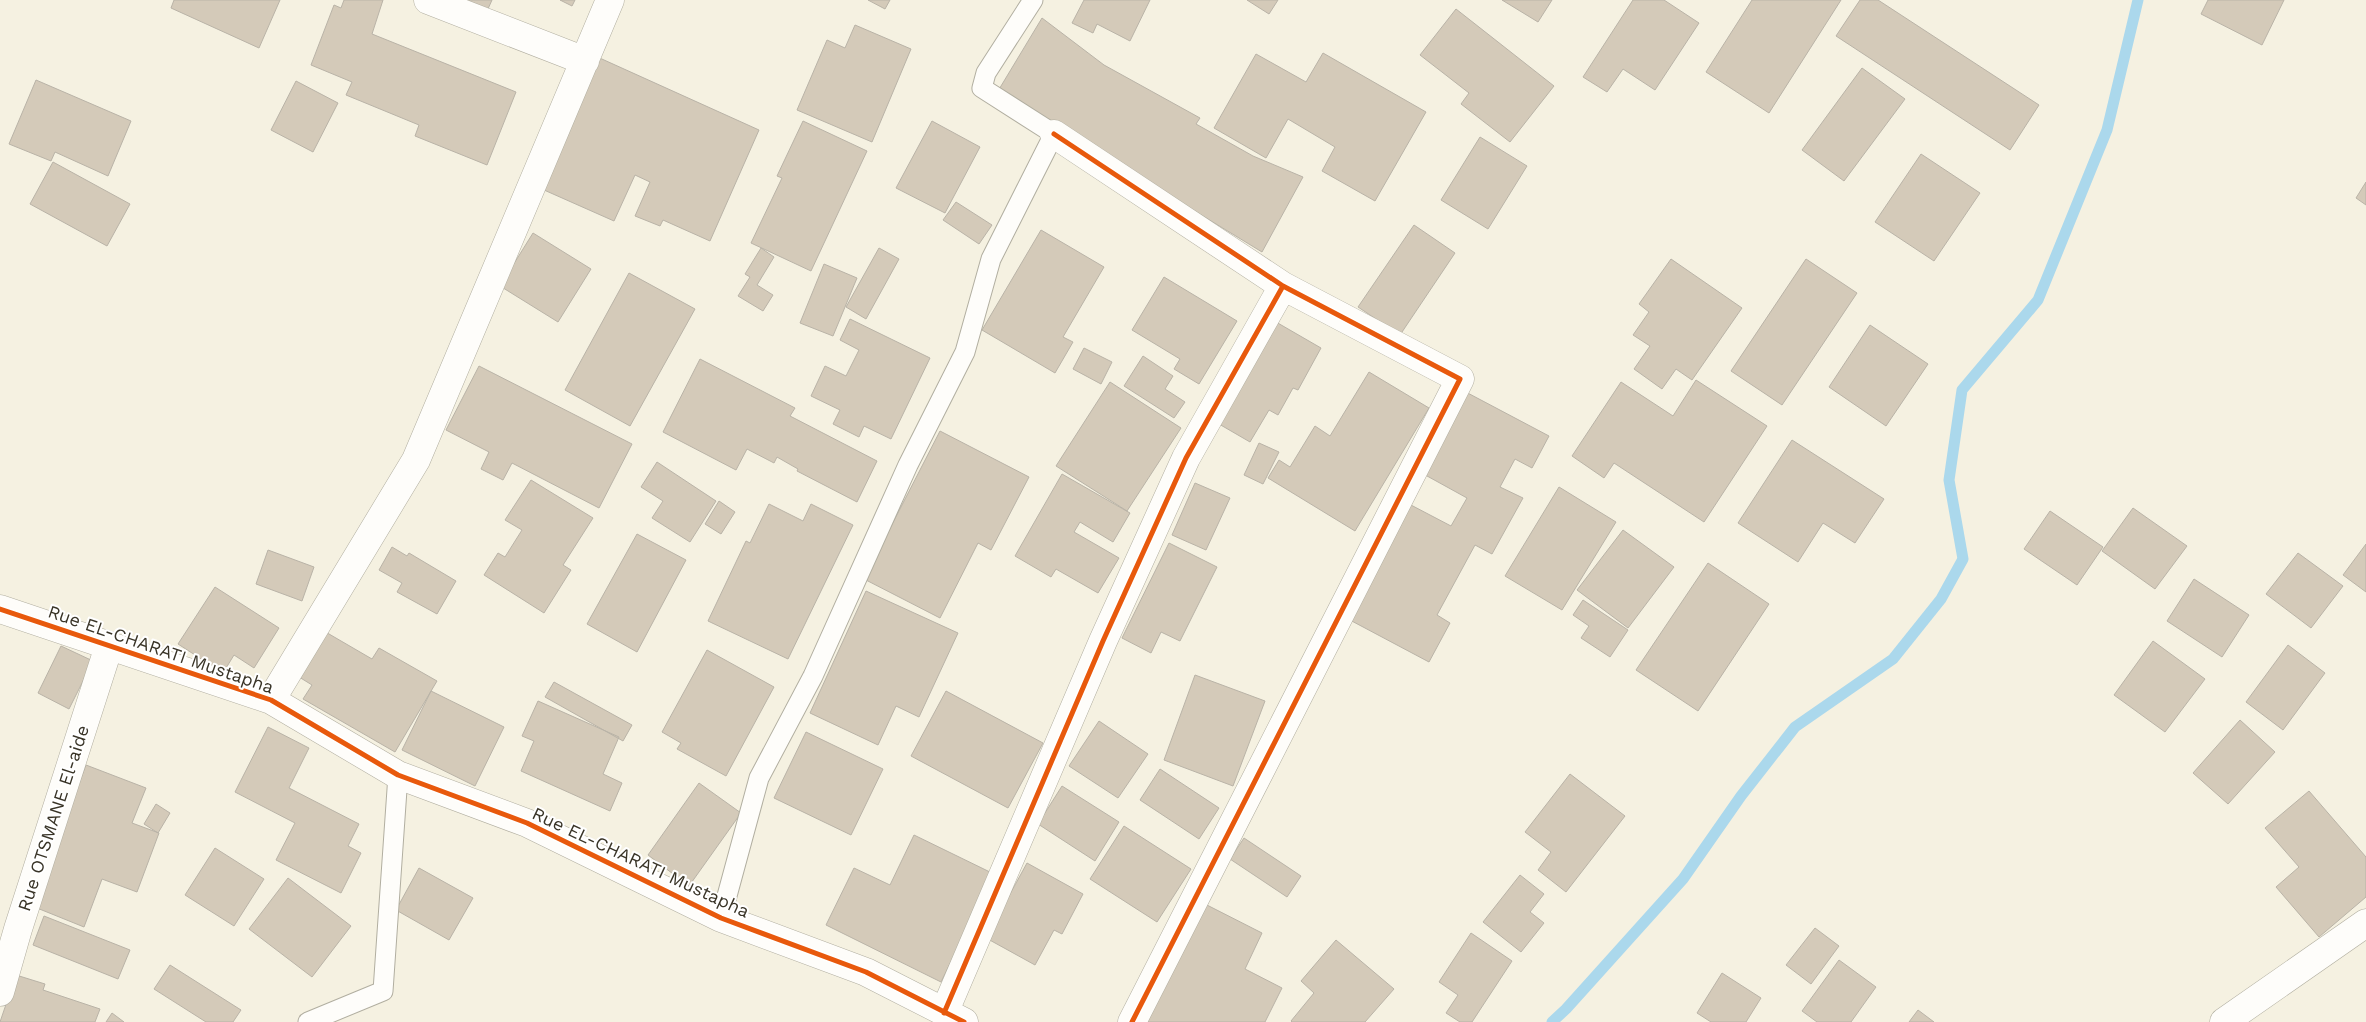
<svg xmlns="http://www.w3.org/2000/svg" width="2366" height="1022" font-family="'Work Sans',sans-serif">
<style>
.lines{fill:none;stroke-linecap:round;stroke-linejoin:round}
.stream{stroke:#abd8ec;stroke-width:11}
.building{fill:#d4cab9;stroke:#b9b3a7}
.lane-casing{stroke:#b1aea0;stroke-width:21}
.street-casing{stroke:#b1aea0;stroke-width:29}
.lane{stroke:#fefdfa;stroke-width:19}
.street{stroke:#fefdfa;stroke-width:28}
.cycleway-casing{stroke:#fff;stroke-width:8}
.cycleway{stroke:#e8590c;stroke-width:5}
.labels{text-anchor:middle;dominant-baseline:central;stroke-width:4;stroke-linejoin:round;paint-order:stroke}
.street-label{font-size:18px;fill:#393427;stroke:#fff}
</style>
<rect width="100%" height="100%" fill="#f5f1e1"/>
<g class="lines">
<path class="stream" d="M1552 1022 1566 1009 1683 879 1741 796 1795 727 1893 659 1941 599 1963 559 1949 480 1962 390 2038 300 2107 130 2138 0"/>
</g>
<path class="building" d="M174 0H280L259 48 171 8Z
M344 0H383L372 34 516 92 487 165 415 136 419 125 346 95 352 82 311 65 334 5 341 8Z
M439 0H492L483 20Z
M560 0H575L572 6Z
M868 0H890L885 9Z
M1084 0H1150L1130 41 1097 24 1093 33 1072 23Z
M1247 0H1278L1269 14Z
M1502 0H1552L1538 22Z
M1633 0H1664L1699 23 1655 90 1623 69 1607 92 1583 77Z
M1752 0H1841L1769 113 1706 72Z
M1860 0H1878L2039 105 2010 150 1836 36Z
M2208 0H2284L2262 45 2201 14Z
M1456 9 1554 86 1510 142 1461 104 1469 93 1420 55Z
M1042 18 1104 65 1200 118 1196 124 1253 156 1303 177 1262 252 998 91Z
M855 25 911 49 872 142 797 110 827 40 845 48Z
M1323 53 1426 112 1375 201 1322 171 1335 147 1288 119 1266 158 1214 128 1256 54 1306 82Z
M593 55 759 130 710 241 663 220 660 226 635 216 650 182 635 175 614 221 535 186Z
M1862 68 1905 99 1844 181 1802 150Z
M36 80 131 121 108 176 55 152 51 161 9 144Z
M296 81 338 103 313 152 271 130Z
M803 121 867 151 811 271 751 243 782 178 777 176Z
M932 121 980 147 945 213 896 188Z
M1480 137 1527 166 1488 229 1441 200Z
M1921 154 1980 193 1934 261 1875 222Z
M53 162 130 204 107 246 30 204Z
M2366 182V205L2356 198Z
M956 202 992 225 979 244 943 220Z
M1414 225 1455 253 1400 335 1358 307Z
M1041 230 1104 267 1063 337 1073 342 1055 373 982 330Z
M533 233 591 269 558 322 500 286Z
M761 248 774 257 757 285 773 295 763 311 738 296 750 277 745 274Z
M879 248 899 259 866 319 846 307Z
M1671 259 1742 308 1692 380 1676 369 1662 389 1634 369 1650 346 1633 335 1649 312 1639 304Z
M1806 259 1857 293 1782 405 1731 371Z
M824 264 857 278 833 336 800 323Z
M629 273 695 309 630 426 565 390Z
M1164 277 1237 321 1199 384 1174 369 1180 359 1132 330Z
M850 319 930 358 891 439 864 426 859 437 833 424 840 410 811 396 825 366 846 376 859 350 840 340Z
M1276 322 1321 348 1298 390 1293 388 1278 415 1269 410 1250 442 1219 424Z
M1870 325 1928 364 1886 426 1829 387Z
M1084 348 1112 362 1101 384 1073 369Z
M1143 356 1173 376 1165 389 1185 402 1174 418 1124 386Z
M700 359 795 408 790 416 877 461 857 502 797 471 798 469 777 457 774 463 747 449 736 470 663 432Z
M479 366 632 444 599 508 512 463 503 480 481 469 489 452 446 430Z
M1369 372 1429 408 1355 531 1268 478 1279 460 1290 467 1315 426 1330 436Z
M1696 380 1767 426 1704 522 1614 463 1604 478 1572 456 1621 382 1673 416Z
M1110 382 1181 428 1127 511 1056 466Z
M1462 390 1549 436 1532 468 1515 459 1500 487 1523 498 1492 554 1475 545 1437 615 1450 623 1429 662 1348 619 1409 504 1451 526 1467 498 1418 471Z
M940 431 1029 477 991 550 978 543 940 618 864 579Z
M1792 440 1884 499 1855 543 1823 523 1798 562 1738 523Z
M1259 443 1279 452 1263 484 1244 475Z
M657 462 716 501 690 542 652 518 663 501 641 487Z
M1062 474 1130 513 1113 542 1080 522 1074 532 1119 558 1098 593 1056 569 1051 577 1015 556Z
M531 480 593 518 563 565 571 570 544 613 484 575 498 553 505 557 522 530 505 520Z
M1195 483 1230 498 1206 550 1172 535Z
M1559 487 1616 522 1562 610 1505 576Z
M719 501 735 512 721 534 705 524Z
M769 504 803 521 811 504 853 525 788 659 708 621 746 541 750 543Z
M2133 508 2187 546 2155 589 2102 551Z
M2050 511 2103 547 2077 585 2024 549Z
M1623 530 1674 567 1628 628 1577 590Z
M637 534 686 560 637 652 587 624Z
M1169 543 1217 567 1180 641 1161 632 1151 653 1122 638Z
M2366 544V592L2343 575Z
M392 547 407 556 409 553 456 581 437 614 397 592 402 583 379 570Z
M268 550 314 567 302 601 256 584Z
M2298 553 2343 586 2311 628 2266 594Z
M1708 563 1769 604 1698 711 1636 670Z
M2194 579 2249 615 2222 657 2167 621Z
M215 587 279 628 254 668 234 655 223 673 178 644Z
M866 591 958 633 919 717 896 706 878 745 810 713Z
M1583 600 1628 630 1610 657 1581 638 1589 626 1573 615Z
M317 627 372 659 379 648 437 681 395 752 303 699 312 685 291 672Z
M2153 641 2205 679 2165 732 2114 695Z
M2288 645 2325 673 2283 730 2246 702Z
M61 646 93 661 69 709 38 693Z
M707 650 774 687 726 776 677 749 681 743 662 732Z
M1195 675 1265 701 1233 786 1164 760Z
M554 682 632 725 623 741 545 697Z
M431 691 504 727 475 786 402 750Z
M946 691 1043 743 1008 808 911 756Z
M538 701 619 737 603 774 622 783 610 811 521 771 534 741 522 736Z
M2240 720 2275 752 2228 804 2193 773Z
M1099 721 1148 754 1118 798 1069 766Z
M268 727 309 748 289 788 359 824 348 846 361 853 341 893 276 860 295 823 235 792Z
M806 732 883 769 851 835 774 798Z
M86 765 146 788 132 823 159 833 137 892 102 879 84 927 32 906Z
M1160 769 1219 808 1199 839 1140 800Z
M1570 774 1625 816 1566 892 1538 870 1551 852 1525 832Z
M699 783 741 813 689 886 648 855Z
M1062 786 1119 822 1095 861 1038 824Z
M2309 791 2366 857V897L2319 937 2276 887 2299 867 2265 828Z
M156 804 170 813 158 833 144 824Z
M1124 826 1191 869 1157 922 1090 879Z
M914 835 994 874 941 982 826 925 854 868 890 885Z
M1244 838 1301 876 1287 897 1230 859Z
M215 848 264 879 234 926 185 895Z
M1027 863 1083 894 1062 934 1054 930 1035 965 986 938Z
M419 868 473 898 449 940 396 910Z
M1520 875 1544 894 1530 912 1544 923 1521 952 1483 922Z
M288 878 351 926 312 977 249 929Z
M1201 902 1262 933 1245 969 1282 988 1265 1022H1141Z
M44 916 130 950 118 979 33 945Z
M1815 928 1839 946 1811 984 1786 965Z
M1471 933 1512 961 1472 1022H1460L1446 1013 1458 995 1439 982Z
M1336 940 1394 989 1365 1022H1292L1291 1021 1314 993 1301 981Z
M1839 960 1876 987 1851 1022H1817L1802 1011Z
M170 965 241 1010 233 1022H206L154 989Z
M1722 973 1761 998 1746 1022H1711L1697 1013Z
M16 975 45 984 43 990 100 1009 95 1022H0Z
M1918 1010 1934 1022H1909Z
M112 1013 124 1022H106Z"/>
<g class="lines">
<g class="lane-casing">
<path id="lane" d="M721 918 759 778 813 676 908 465 965 352 991 259 1054 134 982 88 986 73 1033 0
M308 1022 383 991 398 775"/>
</g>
<g class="street-casing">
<path id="street" d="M428 0 585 61
M0 609 271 700 398 775 527 823 721 918 866 972 964 1022
M271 700 416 460 610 0
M0 992 18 929 109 646
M944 1013 1103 641 1186 458 1283 286 1054 134
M1132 1022 1460 379 1283 286
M2224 1022 2366 923"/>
</g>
<use href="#lane" class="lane"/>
<use href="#street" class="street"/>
<g class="cycleway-casing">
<path id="cycleway" d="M0 609 271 700 398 775 527 823 721 918 866 972 964 1022
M944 1013 1103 641 1186 458 1283 286 1054 134
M1132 1022 1460 379 1283 286"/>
</g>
<use href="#cycleway" class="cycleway"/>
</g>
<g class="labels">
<g class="street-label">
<text transform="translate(161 649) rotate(19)">Rue EL-CHARATI Mustapha</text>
<text transform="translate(53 818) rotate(-72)">Rue OTSMANE El-aide</text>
<text transform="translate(641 862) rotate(25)">Rue EL-CHARATI Mustapha</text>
</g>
</g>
</svg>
